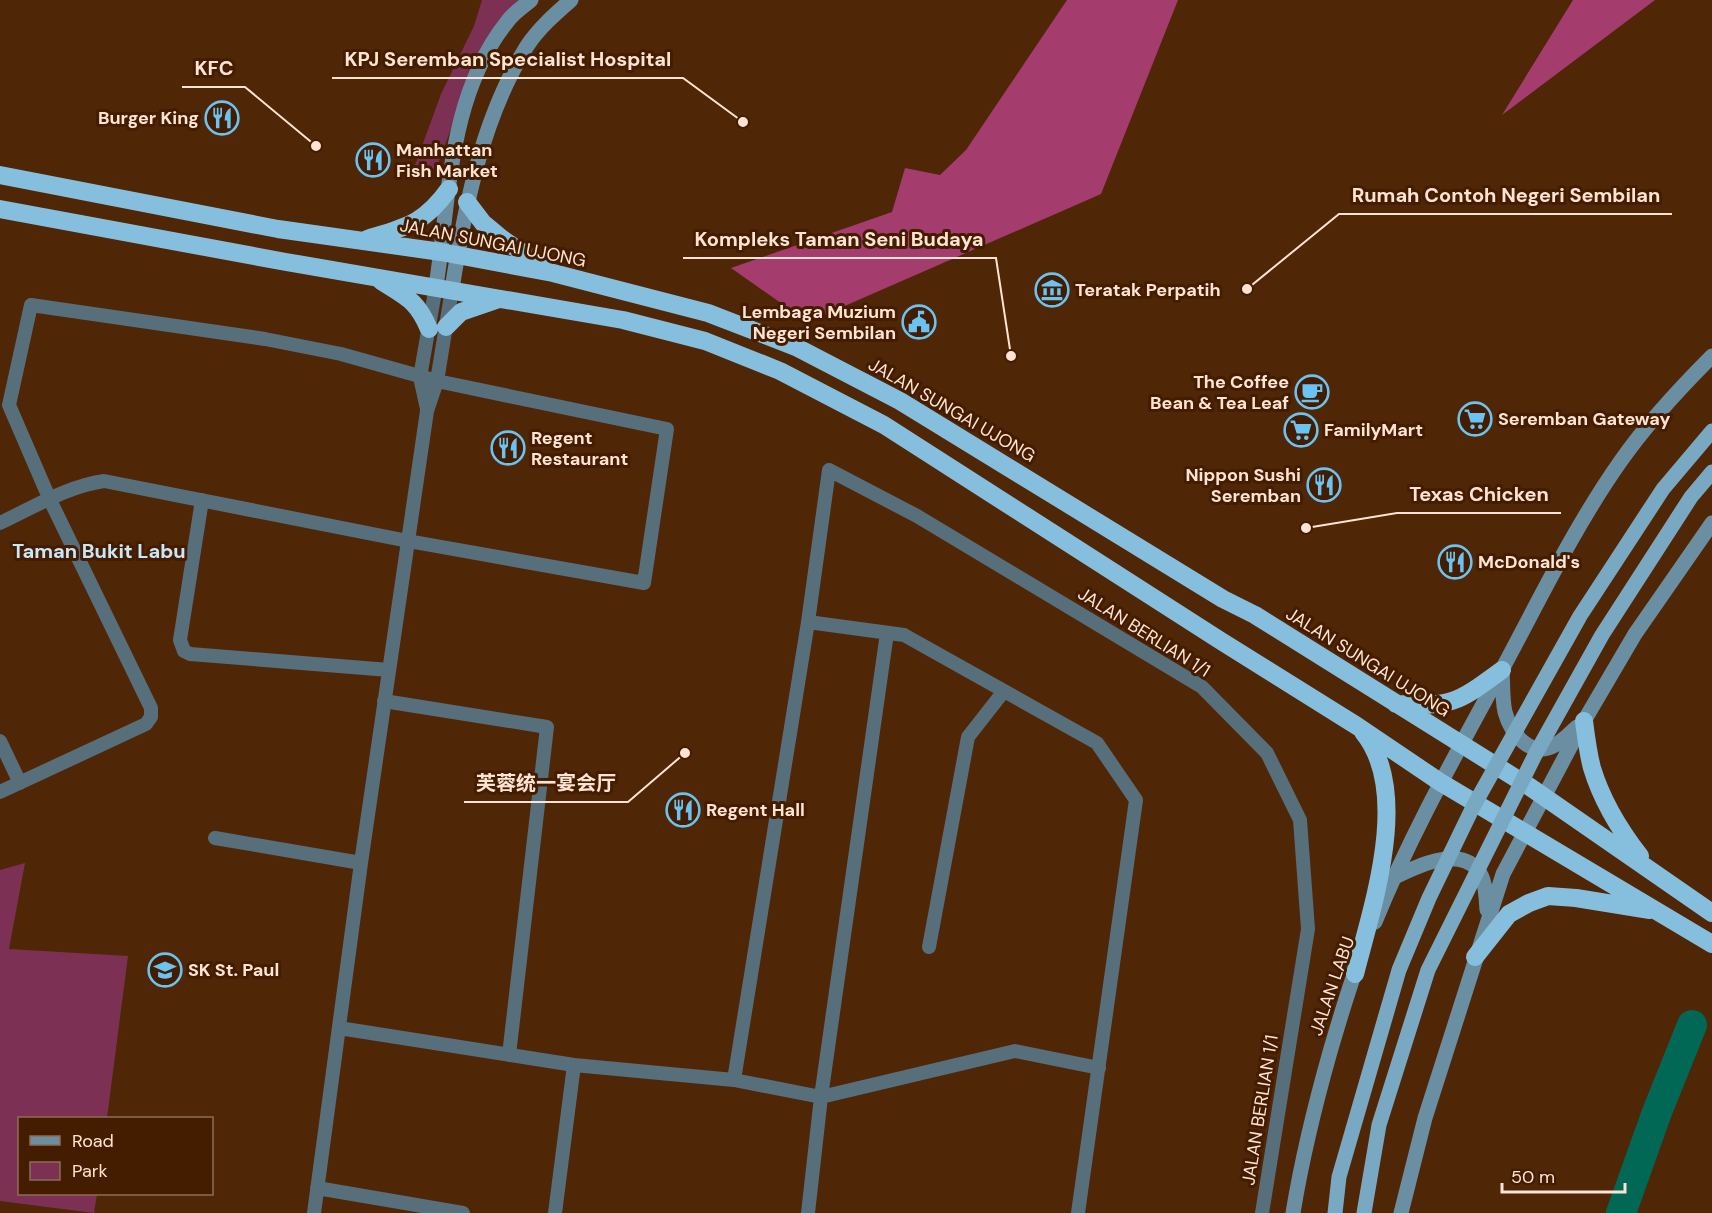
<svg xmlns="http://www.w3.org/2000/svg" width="1712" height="1213" font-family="'DM Sans','Noto Sans SC',sans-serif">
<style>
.green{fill:#7c3154}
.forest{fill:#a43c6e}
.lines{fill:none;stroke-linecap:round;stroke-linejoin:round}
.river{stroke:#006854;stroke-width:30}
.street{stroke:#576e7b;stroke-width:14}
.secondary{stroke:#6a8fa3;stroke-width:15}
.highway{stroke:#86bfde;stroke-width:18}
.primary-bridge{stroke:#79a8c2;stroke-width:15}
.labels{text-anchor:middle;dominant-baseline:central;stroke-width:6;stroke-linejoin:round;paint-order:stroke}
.poi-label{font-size:18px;font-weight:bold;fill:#ffe4d3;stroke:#441c00;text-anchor:start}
.street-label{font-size:18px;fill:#ffe4d3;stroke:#441c00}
.neighbourhood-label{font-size:20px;font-weight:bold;fill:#c9e7f9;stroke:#441c00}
.leader{fill:none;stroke:#ffe4d3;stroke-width:2}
.callout-dot{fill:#ffe4d3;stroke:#441c00;stroke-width:2}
.callout-label{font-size:20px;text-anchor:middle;font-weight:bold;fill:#ffe4d3;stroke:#441c00;stroke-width:6;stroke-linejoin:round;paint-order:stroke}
</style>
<rect width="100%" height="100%" fill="#4f2606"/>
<path class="green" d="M482 0H527L476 61 436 169 414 168 441 94 474 26Z
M25 863 9 949 128 956 107 1118H20V1194H97L94 1213 0 1201V870Z"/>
<path class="forest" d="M1067 0H1178L1101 194 808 322 731 268 892 212 905 168 940 175 966 150Z
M1573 0H1655L1502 115Z"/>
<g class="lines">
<path class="river" d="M1621 1213 1657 1112 1692 1025"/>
<path class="street" d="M427 409 420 377 436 286
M202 500 180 640 184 651 190 654 389 670
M0 523C34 507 68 486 104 481L408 541 644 583 667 429 437 381 341 354 265 339 31 305 9 405 50 500 151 708V717L146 724 0 792
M808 622 904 635 1097 743 1136 800 1078 1213
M384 701 547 727 509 1055
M0 741 20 783
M215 838 361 863
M929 947 968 737 1004 691
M339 1028 574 1065 734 1080 821 1097 1015 1051 1099 1068
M734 1080 808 622 829 470 917 516 1202 687 1267 753 1300 820 1308 929 1262 1213
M317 1188 463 1213
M314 1213 361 863 427 411 437 381 452 289
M555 1213 574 1065
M808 1213 821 1097 887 633"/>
<path class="secondary" d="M436 286C450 197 448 96 507 22 513 13 523 7 531 0
M452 289C465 206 482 118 527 46 539 28 555 14 571 0
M1502 670C1503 683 1502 699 1505 712 1511 734 1531 759 1555 745 1563 741 1570 733 1577 727
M1393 878C1415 867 1457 846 1477 869 1486 879 1486 898 1487 910
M1375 922C1410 836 1455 756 1499 675 1538 603 1573 529 1620 462 1647 423 1679 389 1712 356
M1293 1213C1302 1158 1315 1105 1330 1052 1339 1022 1347 993 1358 964
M1401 1213 1425 1118 1503 874 1584 721 1635 634 1712 523"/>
<path class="highway" d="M0 175 278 229 441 252 553 273 708 313 796 347 900 401 1223 599 1255 615 1530 787 1712 913
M467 202 483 223 501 238 548 270
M0 209 286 262 623 320 705 341 780 371 884 425 1221 641 1357 726 1440 782 1712 944
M367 239C406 227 424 224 449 189
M381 281C406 297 417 300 429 329
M446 327 461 312 496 300
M1396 704C1453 707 1457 703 1502 670
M1584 721C1586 737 1588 753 1592 768 1602 801 1619 829 1640 856
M1475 957 1509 914 1529 903 1548 896 1576 898 1650 910
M1355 974C1372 907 1412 792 1363 732"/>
<path class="primary-bridge" d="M1335 1213 1339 1177 1399 970 1429 898 1473 807 1580 616 1663 489 1712 431
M1364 1213 1379 1125 1428 970 1535 755 1602 635 1691 497 1712 472"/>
</g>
<defs>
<g id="restaurant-ring" transform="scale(1.725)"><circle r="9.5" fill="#441c00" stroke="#6ac3f1" stroke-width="1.5"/><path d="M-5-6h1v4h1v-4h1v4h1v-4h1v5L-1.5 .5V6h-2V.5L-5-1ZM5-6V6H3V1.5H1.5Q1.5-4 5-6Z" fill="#6ac3f1"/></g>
<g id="museum-ring" transform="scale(1.725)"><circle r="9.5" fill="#441c00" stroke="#6ac3f1" stroke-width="1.5"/><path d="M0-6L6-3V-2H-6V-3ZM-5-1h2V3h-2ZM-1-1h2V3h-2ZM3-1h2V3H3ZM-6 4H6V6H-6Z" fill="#6ac3f1"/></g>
<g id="civic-ring" transform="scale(1.725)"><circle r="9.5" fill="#441c00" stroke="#6ac3f1" stroke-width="1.5"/><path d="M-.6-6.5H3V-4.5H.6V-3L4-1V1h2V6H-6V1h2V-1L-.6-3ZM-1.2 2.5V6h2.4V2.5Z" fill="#6ac3f1"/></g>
<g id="cafe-ring" transform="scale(1.725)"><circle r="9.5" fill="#441c00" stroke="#6ac3f1" stroke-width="1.5"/><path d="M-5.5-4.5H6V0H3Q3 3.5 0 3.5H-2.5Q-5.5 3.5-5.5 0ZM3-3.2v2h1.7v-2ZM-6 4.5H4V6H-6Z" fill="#6ac3f1"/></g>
<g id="supermarket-ring" transform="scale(1.725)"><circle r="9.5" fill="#441c00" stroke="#6ac3f1" stroke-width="1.5"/><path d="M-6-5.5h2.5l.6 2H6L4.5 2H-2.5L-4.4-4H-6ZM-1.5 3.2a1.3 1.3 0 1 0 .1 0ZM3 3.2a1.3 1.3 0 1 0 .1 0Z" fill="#6ac3f1"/></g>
<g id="school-ring" transform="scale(1.725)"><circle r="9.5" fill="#441c00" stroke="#6ac3f1" stroke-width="1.5"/><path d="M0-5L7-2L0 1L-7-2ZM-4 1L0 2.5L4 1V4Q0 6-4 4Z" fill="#6ac3f1"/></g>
</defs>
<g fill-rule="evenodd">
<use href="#restaurant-ring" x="222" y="118"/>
<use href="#restaurant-ring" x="373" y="160"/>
<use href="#museum-ring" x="1052" y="290"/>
<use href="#civic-ring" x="919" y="322"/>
<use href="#cafe-ring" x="1312" y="392"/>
<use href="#supermarket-ring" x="1475" y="419"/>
<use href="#supermarket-ring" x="1301" y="430"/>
<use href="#restaurant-ring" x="508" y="448"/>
<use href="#restaurant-ring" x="1324" y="485"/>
<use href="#restaurant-ring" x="1455" y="562"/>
<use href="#restaurant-ring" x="683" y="810"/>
<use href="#school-ring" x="165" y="970"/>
</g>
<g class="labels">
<g class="poi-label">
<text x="199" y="118" text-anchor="end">Burger King</text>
<text x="396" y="150">Manhattan<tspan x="396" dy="21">Fish Market</tspan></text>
<text x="1075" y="290">Teratak Perpatih</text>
<text x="896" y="312" text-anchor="end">Lembaga Muzium<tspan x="896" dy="21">Negeri Sembilan</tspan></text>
<text x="1289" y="382" text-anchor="end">The Coffee<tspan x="1289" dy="21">Bean &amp; Tea Leaf</tspan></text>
<text x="1498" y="419">Seremban Gateway</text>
<text x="1324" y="430">FamilyMart</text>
<text x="531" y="438">Regent<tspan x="531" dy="21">Restaurant</tspan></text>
<text x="1301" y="475" text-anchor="end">Nippon Sushi<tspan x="1301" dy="21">Seremban</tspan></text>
<text x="1478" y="562">McDonald's</text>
<text x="706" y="810">Regent Hall</text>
<text x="188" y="970">SK St. Paul</text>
</g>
<g class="street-label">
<text transform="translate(493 243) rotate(11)">JALAN SUNGAI UJONG</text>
<text transform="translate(952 410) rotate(30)">JALAN SUNGAI UJONG</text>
<text transform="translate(1144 632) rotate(32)">JALAN BERLIAN 1/1</text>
<text transform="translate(1368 662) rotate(32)">JALAN SUNGAI UJONG</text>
<text transform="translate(1332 986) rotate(-71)">JALAN LABU</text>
<text transform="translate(1260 1110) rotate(-81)">JALAN BERLIAN 1/1</text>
</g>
<g class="neighbourhood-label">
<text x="99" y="551">Taman Bukit Labu</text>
</g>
</g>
<path class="leader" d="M743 122L683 78H332M316 146L245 87H182M1247 289L1339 214H1672M1011 356L996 258H683M1306 528L1397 513H1561M685 753L628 802H464"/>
<g class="callout-dot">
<circle cx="743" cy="122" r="6"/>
<circle cx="316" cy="146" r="6"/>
<circle cx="1247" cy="289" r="6"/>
<circle cx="1011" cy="356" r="6"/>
<circle cx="1306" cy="528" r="6"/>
<circle cx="685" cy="753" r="6"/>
</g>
<g class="callout-label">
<text x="508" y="66">KPJ Seremban Specialist Hospital</text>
<text x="214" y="75">KFC</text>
<text x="1506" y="202">Rumah Contoh Negeri Sembilan</text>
<text x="839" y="246">Kompleks Taman Seni Budaya</text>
<text x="1479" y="501">Texas Chicken</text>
<text x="546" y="790">芙蓉统一宴会厅</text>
</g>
<rect x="18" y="1117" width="195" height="78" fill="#441c00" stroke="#8f6c54" stroke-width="1.5"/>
<rect x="30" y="1136" width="30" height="9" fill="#6a8fa3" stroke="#8f6c54" stroke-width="1.5"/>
<text x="72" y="1147" font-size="18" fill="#ffe4d3">Road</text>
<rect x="30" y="1162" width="30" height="18" fill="#7c3154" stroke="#8f6c54" stroke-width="1.5"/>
<text x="72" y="1177" font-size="18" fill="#ffe4d3">Park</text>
<path d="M1502 1183v9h123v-9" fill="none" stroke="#ffe4d3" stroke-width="3"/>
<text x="1511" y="1183" font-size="18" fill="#ffe4d3" stroke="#441c00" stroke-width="4.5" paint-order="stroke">50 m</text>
</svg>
